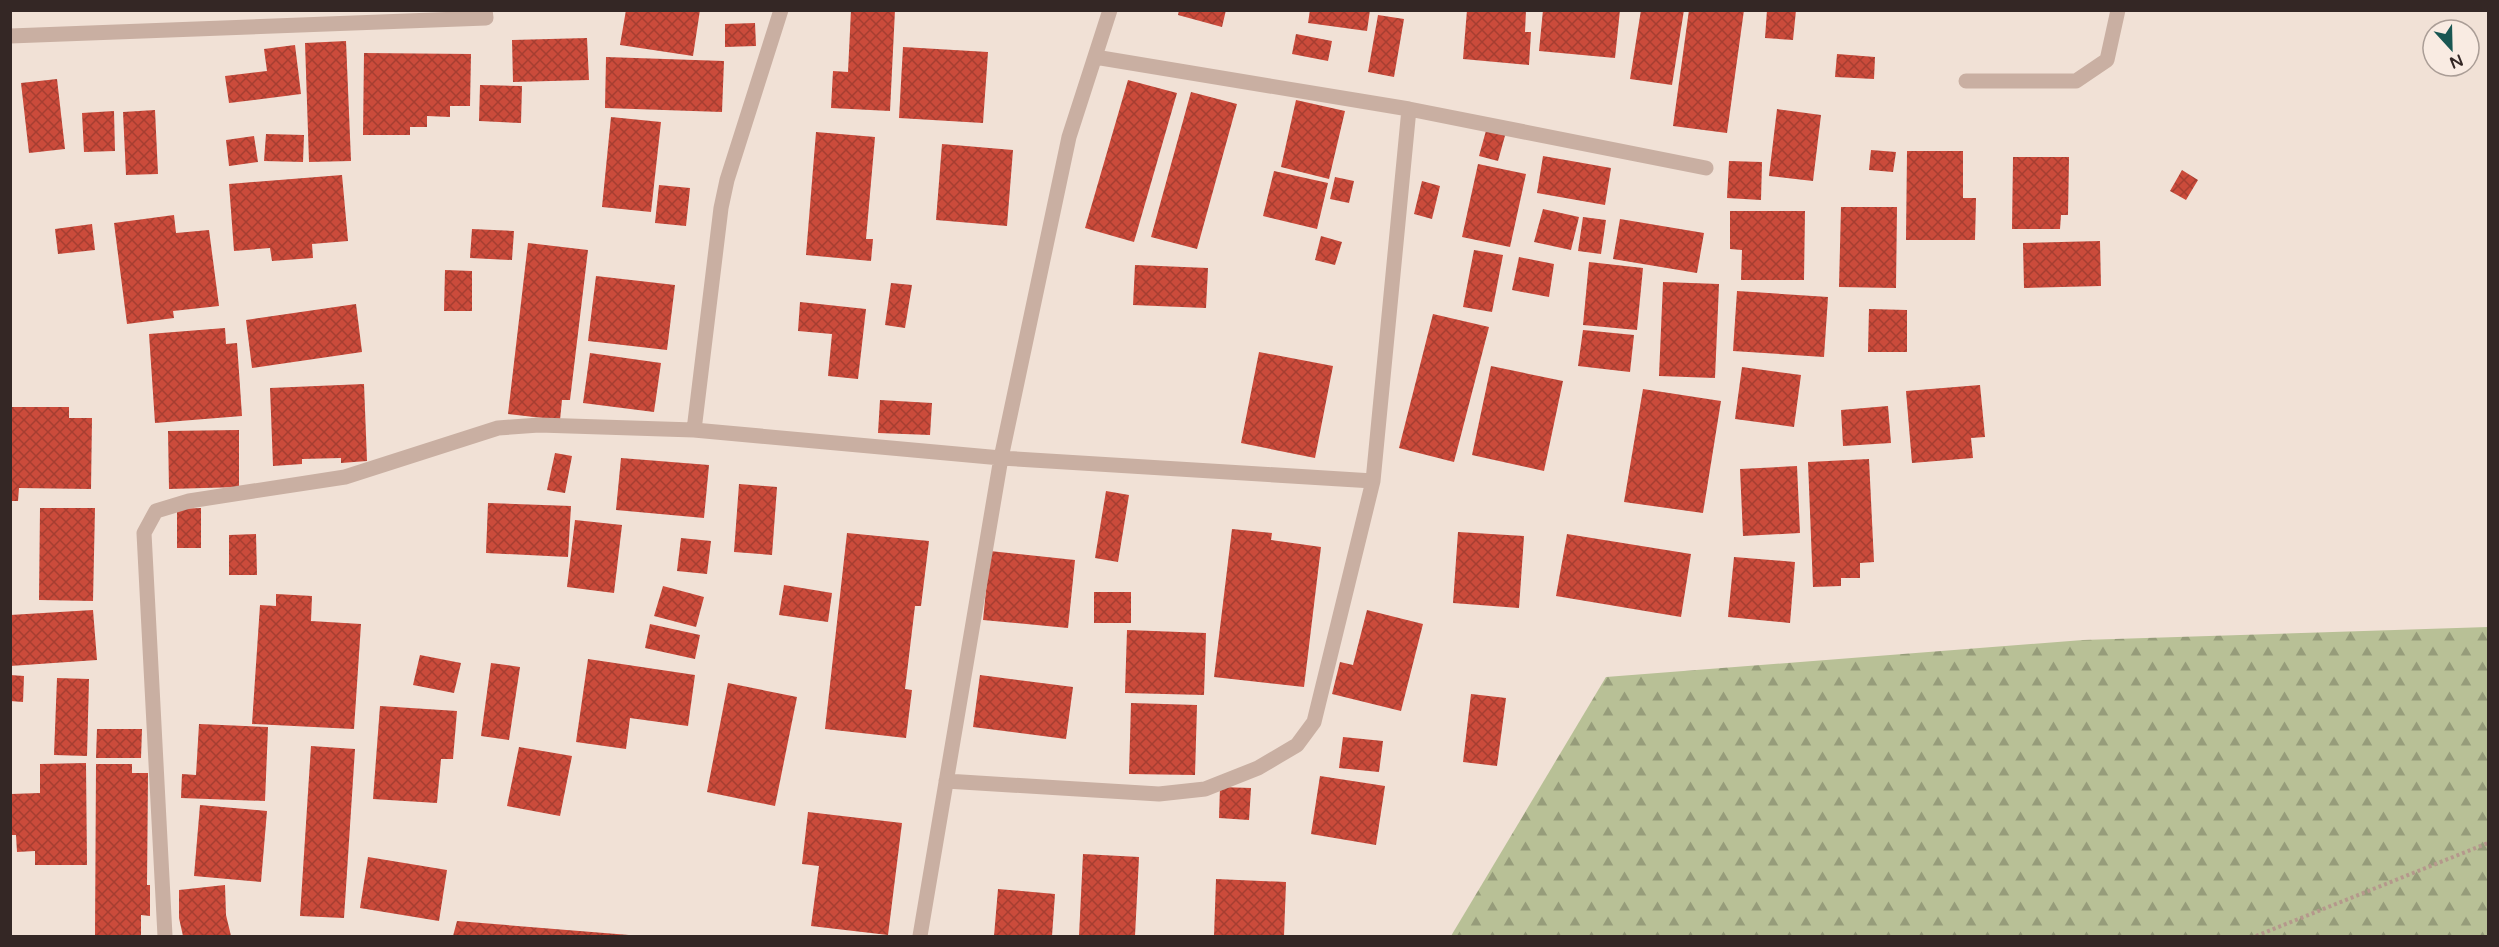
<svg xmlns="http://www.w3.org/2000/svg" width="2499" height="947" font-family="'Varela Round',sans-serif">
<style>
.forest{fill:url(#forest-firs)}
.building{fill:url(#building-cross-hatch)}
.lines{fill:none;stroke-linecap:round;stroke-linejoin:round}
.path{stroke:#b5988c;stroke-width:4;stroke-dasharray:3 3;stroke-linecap:butt}
.minor{stroke:#c9afa2;stroke-width:15}
</style>
<defs>
<pattern id="forest-firs" width="22" height="20" patternUnits="userSpaceOnUse" patternTransform="scale(1.5)"><rect width="22" height="20" fill="#b8c096"/><path d="M5 1l3.5 6h-7zM16 11l3.5 6h-7z" fill="#969c7a"/></pattern>
<pattern id="building-cross-hatch" width="8" height="8" patternUnits="userSpaceOnUse" patternTransform="scale(1.5)"><rect width="8" height="8" fill="#cb4b3b"/><path d="M0 0l8 8M0 8l8-8" fill="none" stroke="#a63e31"/></pattern>
</defs>
<rect width="100%" height="100%" fill="#f1e1d6"/>
<path class="forest" d="M2488 627V936H1451L1606 677 2083 640Z"/>
<path class="building" d="M626 10H700L693 56 620 45Z
M851 10H895L890 111 831 108 833 71 848 72Z
M1179 10H1226L1222 27 1178 15Z
M1310 10H1370L1367 31 1308 23Z
M1467 10H1526L1525 32H1531L1529 65 1463 59Z
M1543 10H1620L1615 58 1539 51Z
M1641 10H1684L1672 85 1630 79Z
M1689 10H1744L1727 133 1673 126Z
M1767 10H1796L1793 40 1765 38Z
M1378 15 1404 19 1394 77 1368 72Z
M755 23 756 46 725 47V24Z
M1296 34 1332 41 1328 61 1292 54Z
M587 38 589 80 513 82 512 40Z
M346 41 351 161 309 162 305 43Z
M295 45 301 94 229 103 225 76 267 71 264 49Z
M903 47 988 52 983 123 899 118Z
M364 53 471 54 470 106H450V117L427 116V127H410V135H363Z
M1837 54 1875 57 1874 79 1835 77Z
M606 57 724 61 722 112 605 108Z
M57 79 65 149 29 153 21 83Z
M1128 80 1177 93 1134 242 1085 228Z
M480 85 522 86 521 123 479 121Z
M1191 92 1237 104 1197 249 1151 237Z
M1296 100 1345 111 1329 179 1281 167Z
M1777 109 1821 115 1813 181 1769 176Z
M155 110 158 174 126 175 123 112Z
M114 111 115 151 84 152 82 113Z
M611 117 661 122 651 212 602 207Z
M1487 127 1506 132 1498 161 1479 156Z
M816 132 875 137 866 239H873L871 261 806 255Z
M266 134 304 135 303 162 264 161Z
M254 136 258 162 229 166 226 140Z
M942 144 1013 150 1007 226 936 220Z
M1871 150 1896 152 1893 172 1869 170Z
M1907 151H1963V198H1976L1975 240H1906Z
M1543 156 1611 168 1605 205 1537 193Z
M2013 157H2069L2068 215H2061L2060 229H2012Z
M1729 161 1762 162 1761 200 1727 198Z
M1478 164 1526 174 1510 247 1462 237Z
M2182 170 2198 180 2186 200 2170 191Z
M1274 171 1328 183 1317 229 1263 216Z
M342 175 348 241 312 244 313 258 272 261 270 248 234 251 229 184Z
M1335 177 1354 181 1349 203 1330 199Z
M1422 181 1440 186 1432 219 1414 214Z
M659 185 690 188 686 226 655 223Z
M1841 207H1897L1896 288 1839 287Z
M1543 209 1579 217 1571 250 1534 242Z
M1730 211H1805L1804 280H1741L1742 250 1730 249Z
M174 215 176 233 209 230 219 306 173 311 174 318 127 324 114 223Z
M1583 217 1606 220 1601 254 1578 251Z
M1620 219 1704 233 1697 273 1613 259Z
M92 224 95 250 58 254 55 229Z
M472 229 514 231 512 260 470 258Z
M1321 236 1342 242 1335 265 1315 260Z
M2100 241 2101 286 2024 288 2023 243Z
M528 243 588 250 570 400H562L560 420 508 414Z
M1474 250 1503 255 1492 312 1463 307Z
M1519 257 1554 264 1549 297 1512 290Z
M1589 262 1643 268 1637 330 1583 325Z
M1135 265 1208 268 1206 308 1133 305Z
M445 270 472 271V311H444Z
M596 276 675 285 667 350 588 341Z
M1663 282 1719 284 1715 378 1659 376Z
M891 283 912 285 905 328 885 325Z
M1737 291 1828 297 1824 357 1733 351Z
M800 302 866 309 858 379 828 376 832 334 798 331Z
M356 304 362 352 252 368 246 320Z
M1869 309 1907 310V352H1868Z
M1433 314 1489 327 1454 462 1399 448Z
M225 328 226 344 237 343 242 416 155 423 149 334Z
M1583 330 1634 335 1630 372 1578 366Z
M1259 352 1333 366 1315 458 1241 443Z
M590 353 661 363 654 412 583 403Z
M1491 366 1563 381 1544 471 1472 455Z
M1742 367 1801 375 1794 427 1735 419Z
M364 384 367 461 341 463V458L302 459V464L273 466 270 388Z
M1980 385 1985 437 1971 438 1973 458 1912 463 1906 391Z
M1643 389 1721 401 1703 513 1624 502Z
M880 400 932 403 930 435 878 433Z
M1888 406 1891 443 1843 446 1841 410Z
M10 407H69V418H92L91 489 19 488 18 501H10Z
M239 430V487L169 489 168 431Z
M555 453 572 456 565 493 547 490Z
M621 458 709 465 704 518 616 510Z
M1869 459 1874 562 1860 563V578H1841V586L1813 587 1808 462Z
M1797 466 1800 533 1743 536 1740 469Z
M739 484 777 487 772 555 734 552Z
M1106 491 1129 495 1118 562 1095 558Z
M488 503 571 506 568 557 486 553Z
M40 508H95L93 601 39 600Z
M201 508V548H177V509Z
M575 520 622 525 614 593 567 587Z
M1232 529 1272 533 1271 540 1321 547 1304 687 1214 677Z
M1458 532 1524 536 1519 608 1453 603Z
M847 533 929 541 921 606H915L905 689 912 690 906 738 825 729Z
M256 534 257 575H229V535Z
M1567 534 1691 554 1681 617 1556 596Z
M681 538 711 541 707 574 677 571Z
M990 551 1075 560 1068 628 983 620Z
M1734 557 1795 562 1790 623 1728 617Z
M784 585 832 593 828 622 779 615Z
M663 586 704 597 696 627 654 616Z
M1094 592H1131V623H1094Z
M276 594 312 596 311 621 361 624 354 729 252 724 260 605 276 606Z
M93 610 97 660 10 666V615Z
M1367 610 1423 624 1401 711 1332 694 1340 662 1353 665Z
M650 624 700 635 695 659 645 648Z
M1127 630 1206 633 1204 695 1125 693Z
M420 655 461 663 454 693 413 685Z
M588 659 695 675 688 726 630 718 626 749 576 742Z
M491 663 520 667 509 740 481 736Z
M10 675 24 676 23 702 10 701Z
M980 675 1073 687 1066 739 973 727Z
M57 678 89 679 87 756 54 755Z
M728 683 797 697 775 806 707 792Z
M1471 694 1506 698 1497 766 1463 762Z
M1131 703 1197 705 1195 775 1129 774Z
M380 706 457 711 453 759H441L437 803 373 799Z
M199 724 268 727 265 801 181 798 182 774 196 775Z
M97 729H142L141 758H96Z
M1343 737 1383 741 1379 772 1339 768Z
M311 746 355 749 344 918 300 916Z
M519 747 572 756 560 816 507 806Z
M86 763 87 865H35V851L17 852 16 835H10L11 794 40 793V764Z
M96 764H132V773H148L147 885H150V916L141 915V936H95Z
M1320 776 1385 786 1376 845 1311 834Z
M1220 787 1251 788 1249 820 1219 818Z
M200 805 267 811 261 882 194 876Z
M808 812 902 823 888 935 811 926 819 866 802 864Z
M1083 854 1139 857 1135 936H1079Z
M368 857 447 870 439 921 360 908Z
M1216 879 1286 882 1284 936H1214Z
M225 885 226 915 231 936H183L179 918V890Z
M998 889 1055 894 1052 936H994Z
M457 921 629 935V936H453Z"/>
<g class="lines">
<path class="path" d="M2256 936 2488 843"/>
<path class="minor" d="M10 36 486 18 485 10
M1095 57 1409 109 1706 168
M1966 81H2076L2107 60 2118 10
M694 430 721 208 727 180 781 10
M946 781 1159 794 1205 789 1258 768 1297 745 1314 722 1373 481 1409 109
M165 936 144 533 156 511 189 501 345 477 498 428 539 425 694 430 1001 458 1373 481
M920 936 1001 458 1069 137 1110 10"/>
</g>
<rect width="2499" height="947" fill="none" stroke="#342725" stroke-width="24"/>
<g transform="translate(2451 48) rotate(158)"><circle r="28" fill="#f9ebe2" stroke="#aa9d96" stroke-width="1.5"/>
<path d="M0-4.5L10 22L0 15L-10 22Z" fill="#195652"/>
<text y="-9" font-size="16" font-weight="bold" text-anchor="middle" fill="#342725">N</text>
</g>
</svg>
